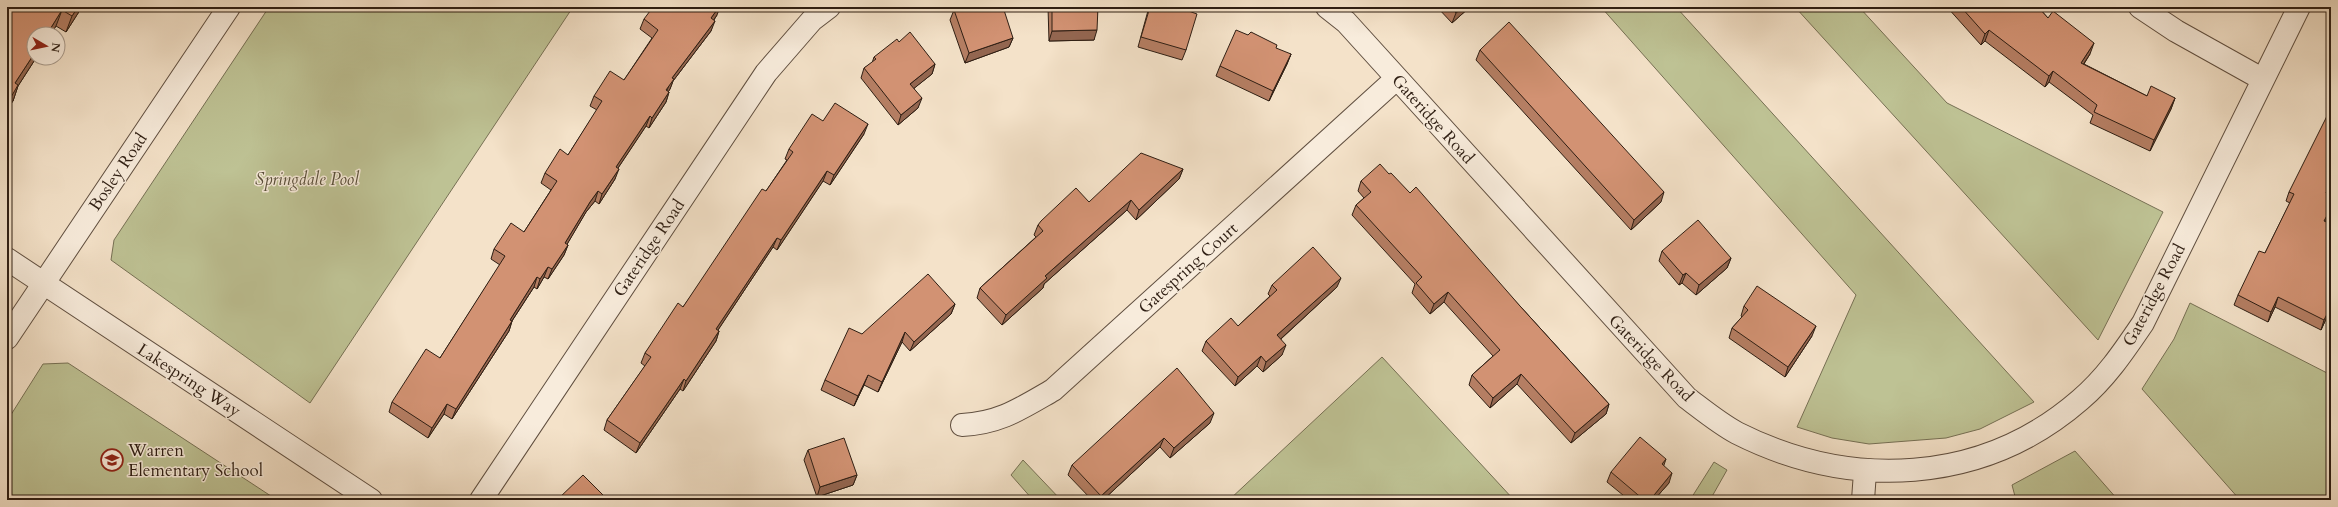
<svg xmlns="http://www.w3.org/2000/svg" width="2338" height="507" font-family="Cardo,serif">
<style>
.green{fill:#bec294;stroke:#767054}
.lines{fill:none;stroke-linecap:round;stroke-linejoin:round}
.minor-casing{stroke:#604f40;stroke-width:24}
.minor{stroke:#f8ecdc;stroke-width:22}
.wall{fill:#b57e63;stroke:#2e1e13}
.shaded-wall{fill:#936650;stroke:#2e1e13}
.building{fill:#d29273;stroke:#2e1e13}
.labels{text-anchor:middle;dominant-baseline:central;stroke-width:3;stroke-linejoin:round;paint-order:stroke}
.street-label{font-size:17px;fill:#2e1e13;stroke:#f8ecdc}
.park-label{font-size:17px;font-style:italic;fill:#594f3a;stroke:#f8ecdc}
.poi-label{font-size:17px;fill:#2e1e13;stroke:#f8ecdc;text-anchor:start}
</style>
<rect width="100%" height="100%" fill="#f4e2c9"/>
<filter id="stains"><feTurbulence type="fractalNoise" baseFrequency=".005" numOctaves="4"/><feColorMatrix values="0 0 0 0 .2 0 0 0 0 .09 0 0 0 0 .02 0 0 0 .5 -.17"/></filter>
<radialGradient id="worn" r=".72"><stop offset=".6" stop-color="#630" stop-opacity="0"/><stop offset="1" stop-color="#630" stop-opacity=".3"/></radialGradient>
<path class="green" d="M269 7H573L310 403 111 260 114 240Z
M1601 7H1676L2034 402 1980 429 1946 438 1869 444 1832 438 1797 427 1856 295Z
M1795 7H1859L1947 103 2163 212 2098 340Z
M2190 303 2331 375V500H2240L2142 389 2174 339Z
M1382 357 1514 500H1229Z
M68 363 277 500H7V421L43 364Z
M2075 451 2118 500H2016L2012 485Z
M1023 460 1061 500H1033L1011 475Z
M1714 462 1727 470 1710 500H1690Z"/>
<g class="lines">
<g class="minor-casing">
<path id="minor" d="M1327 7 1346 22 1687 398C1703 410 1720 424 1737 433 1850 490 1982 485 2080 400 2106 378 2124 351 2143 323L2299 7
M2140 7 2176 31 2262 79
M7 259 371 500
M7 338 229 7
M962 425C1000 423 1020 409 1053 390L1396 79
M481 500 766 73 812 20 829 7
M1863 500 1865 472"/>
</g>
<use href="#minor" class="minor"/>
</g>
<path class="wall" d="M7 7H82L66 32 56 26 34 58H36L18 86 13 101Z
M1048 7H1098L1094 40 1049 41Z
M1149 7H1183V9L1186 50 1182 60 1138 47Z
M1437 7H1470L1452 23Z
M1947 7H2038L2048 18 2090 54 2084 64 2147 96 2175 98 2171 109 2150 151 2090 123 2093 115 2049 82 2045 87 1985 41 1981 45Z
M954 10 1013 38 1009 47 965 63 950 20Z
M717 15 714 20 711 31 673 81 670 89 668 92H669L666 102 649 128 646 126 618 168 615 179 599 204 595 201 586 212 567 244 568 245 564 255 548 279 544 277 537 289 534 287 512 321 509 331 452 419 444 414 428 438 389 412 392 402 440 358 500 265 491 259 494 249 524 232 551 190 541 183 545 173 568 155 597 110 590 106 594 96 624 80 652 38 640 29 644 19Z
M1480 50 1661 202 1631 230 1476 60Z
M1291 54 1287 64 1269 101 1216 76 1220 66Z
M874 57 935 64 932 74 914 88 918 108 898 125 861 78 864 68 872 63Z
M823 121 864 134 830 185 823 181 777 250 773 247 718 330 719 331 716 341 683 391 680 389 636 453 604 430 607 420 645 366 641 363 645 353 683 307 766 191 787 160 785 159 789 149Z
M1183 169 1179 179 1136 220 1127 210 1044 284 1043 288 1002 325 977 298 980 288 1036 237 1034 235 1038 225 1089 202Z
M1389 174 1410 193 1520 306 1609 404 1606 414 1571 443 1517 384 1490 408 1469 385 1472 375 1493 356 1444 302 1430 314 1412 293 1415 284 1352 215 1356 205 1364 198 1358 191 1361 181Z
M2331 183 2326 193 2325 221 2331 224V308L2321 330 2275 307 2268 322 2234 305 2238 295 2265 253 2290 203 2286 201 2289 192Z
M1662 251 1731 258 1727 268 1696 295 1682 283 1679 285 1659 261Z
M1272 285 1337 287 1281 339 1282 355 1263 372 1257 366 1235 386 1202 351 1206 341 1238 326 1270 296 1268 294Z
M955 304 951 314 910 351 902 342 878 392 864 385 854 406 821 390 825 380 862 334Z
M1744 306 1812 336 1785 377 1729 338 1732 328 1742 317 1741 316Z
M1210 423 1170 458 1160 447 1103 500H1092L1068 475 1072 465Z
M808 450 857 475 853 485 817 497 804 460Z
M1664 466 1669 483 1654 500H1629L1607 482 1611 472Z"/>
<path class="shaded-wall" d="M78 7H82L66 32 72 16Z
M719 7H720L717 15 708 28 711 18Z
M1463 7H1470L1452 23 1456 13Z
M62 10 56 26 51 34H47Z
M715 21 711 31 673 81 670 89 663 100 672 78Z
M1097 30 1094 40 1049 41 1052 31Z
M1989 30 1985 41 1981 45 1985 34Z
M1013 38 1009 47 965 63 969 53Z
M2094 43 2090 54 2077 74 2081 63Z
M34 54V58H36L18 86 13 101 7 110V104L15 83Z
M1291 54 1287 64 1269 101 1273 91Z
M935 64 932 74 907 94 910 84Z
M2053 71 2049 82 2045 87 2049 76Z
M669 92 666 102 649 128 652 118Z
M922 98 918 108 898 125 901 115Z
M2175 98 2171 109 2150 151 2154 140Z
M650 116 646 126 612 177 616 167Z
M868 124 864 134 830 185 834 175Z
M619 169 615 179 599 204 602 194Z
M1183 169 1179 179 1136 220 1139 210Z
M827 171 823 181 777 250 781 240Z
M598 191 595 201 586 212 562 253 565 243 590 202Z
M1664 192 1661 202 1631 230 1634 220Z
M1131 200 1127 210 1044 284 1043 288 1002 325 1006 315 1045 276Z
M2331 208V210L2321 230 2324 221Z
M777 238 773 247 712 339 716 329Z
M568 245 564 255 548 279 552 269Z
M1731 258 1727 268 1696 295 1699 285Z
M548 267 544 277 537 289 540 279Z
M1686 273 1682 283 1679 285 1683 275Z
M537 277 534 287 506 330 510 320Z
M1341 278 1337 287 1274 345 1277 335Z
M1448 292 1444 302 1430 314 1434 304Z
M2278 297 2275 307 2268 322 2271 312Z
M955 304 951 314 910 351 914 342Z
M2331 306V308L2321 330 2324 320Z
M512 321 509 331 452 419 456 409Z
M1816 326 1812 336 1785 377 1788 367Z
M719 331 716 341 683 391 686 381Z
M905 332 902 342 878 392 882 382Z
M1286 345 1282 355 1263 372 1266 362Z
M1261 356 1257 366 1235 386 1238 377Z
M1521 374 1517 384 1490 408 1493 398Z
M868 375 864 385 854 406 858 396Z
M684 379 680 389 636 453 640 443Z
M447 404 444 414 428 438 432 428Z
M1609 404 1606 414 1571 443 1575 433Z
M1214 413 1210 423 1170 458 1174 448Z
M1164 438 1160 447 1103 500H1099L1101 496Z
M1666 459 1663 468 1662 464Z
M1672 473 1669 483 1654 500H1650Z
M857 475 853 485 817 497 820 487Z"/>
<path class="building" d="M7 7H78L72 16 62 10 47 34H34V54L15 83 18 85 7 104Z
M653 7H719L711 18 715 21 672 78 674 79 666 90 669 92 652 118 650 116 616 167 619 169 602 194 598 191 590 202 565 243 568 245 552 269 548 267 540 279 537 277 510 320 512 321 456 409 447 404 432 428 392 402 426 349 440 358 505 256 494 249 511 223 524 232 557 181 545 173 560 149 568 155 602 101 594 96 610 71 624 80 658 30 644 19Z
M963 7H1003L1013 38 969 53 954 10Z
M1052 7H1098L1097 30 1052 31Z
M1150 7H1183V9L1197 14 1186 50 1141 37Z
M1450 7H1463L1456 13Z
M1961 7H2038L2048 18 2053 11 2094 43 2081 63 2147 96 2151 86 2175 98 2154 140 2094 112 2097 105 2053 71 2049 76 1989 30 1985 34Z
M1509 22 1664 192 1634 220 1480 50Z
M1236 30 1248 35 1251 32 1277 45 1276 48 1291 54 1273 91 1220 66Z
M910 32 935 64 910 84 922 98 901 115 864 68 876 59 874 57 897 39 899 42Z
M835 103 868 124 834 175 827 171 781 240 777 238 716 329 719 331 686 381 684 379 640 443 607 420 651 357 645 353 678 303 683 307 762 189 766 191 793 152 789 149 812 114 823 121Z
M2331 108V181L2326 193 2331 195V208L2324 221 2331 224V306L2324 320 2278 297 2271 312 2238 295 2259 251 2265 253 2294 194 2289 192Z
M1141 153 1183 169 1139 210 1131 200 1045 276 1047 278 1006 315 980 288 1043 231 1038 225 1041 221 1076 188 1089 202Z
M1380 164 1389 174 1391 173 1410 193 1416 187 1520 306 1609 404 1575 433 1521 374 1493 398 1472 375 1500 350 1448 292 1434 304 1416 283 1422 277 1356 205 1371 192 1361 181Z
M1698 220 1731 258 1699 285 1686 273 1683 275 1662 251Z
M1313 247 1341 278 1277 335 1286 345 1266 362 1261 356 1238 377 1206 341 1231 318 1238 326 1277 290 1272 285Z
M928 274 955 304 914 342 905 332 882 382 868 375 858 396 825 380 849 328 862 334Z
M1757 286 1816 326 1788 367 1732 328 1748 310 1744 306Z
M1177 368 1214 413 1174 448 1164 438 1101 496 1072 465Z
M1640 437 1666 459 1662 464 1672 473 1650 500H1644L1611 472Z
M844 438 857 475 820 487 808 450Z
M583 475 608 500H557Z
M1030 496 1034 500H1025Z"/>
<defs>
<g id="school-ring" transform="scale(1.15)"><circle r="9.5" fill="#f8ecdc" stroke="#8f2418" stroke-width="1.5"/><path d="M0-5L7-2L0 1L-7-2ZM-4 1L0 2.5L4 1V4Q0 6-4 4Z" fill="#8f2418"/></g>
</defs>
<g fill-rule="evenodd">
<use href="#school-ring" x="112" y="460"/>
</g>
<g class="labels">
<g class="street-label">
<text transform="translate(1433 119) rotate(48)">Gateridge Road</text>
<text transform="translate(118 172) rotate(-56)">Bosley Road</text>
<text transform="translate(649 248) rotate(-56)">Gateridge Road</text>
<text transform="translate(1188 268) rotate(-42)">Gatespring Court</text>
<text transform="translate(2154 295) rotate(-62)">Gateridge Road</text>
<text transform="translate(1651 358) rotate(46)">Gateridge Road</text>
<text transform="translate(189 380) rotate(33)">Lakespring Way</text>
</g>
<g class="park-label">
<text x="307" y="179">Springdale Pool</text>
</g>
<g class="poi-label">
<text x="128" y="450">Warren<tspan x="128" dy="20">Elementary School</tspan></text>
</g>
</g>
<rect width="2338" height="507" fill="none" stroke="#f4e2c9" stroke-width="24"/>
<rect x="8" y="8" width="2322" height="491" fill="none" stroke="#2e1e13" stroke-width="2"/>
<rect x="12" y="12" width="2314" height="483" fill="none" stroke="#2e1e13"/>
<g transform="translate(46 46) rotate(99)"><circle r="19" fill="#f8ecdc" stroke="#a79a8c"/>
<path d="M0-3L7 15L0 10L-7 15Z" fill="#8f2418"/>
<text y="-6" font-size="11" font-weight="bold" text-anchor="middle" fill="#2e1e13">N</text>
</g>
<rect width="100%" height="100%" filter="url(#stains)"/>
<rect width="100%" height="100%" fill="url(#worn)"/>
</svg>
